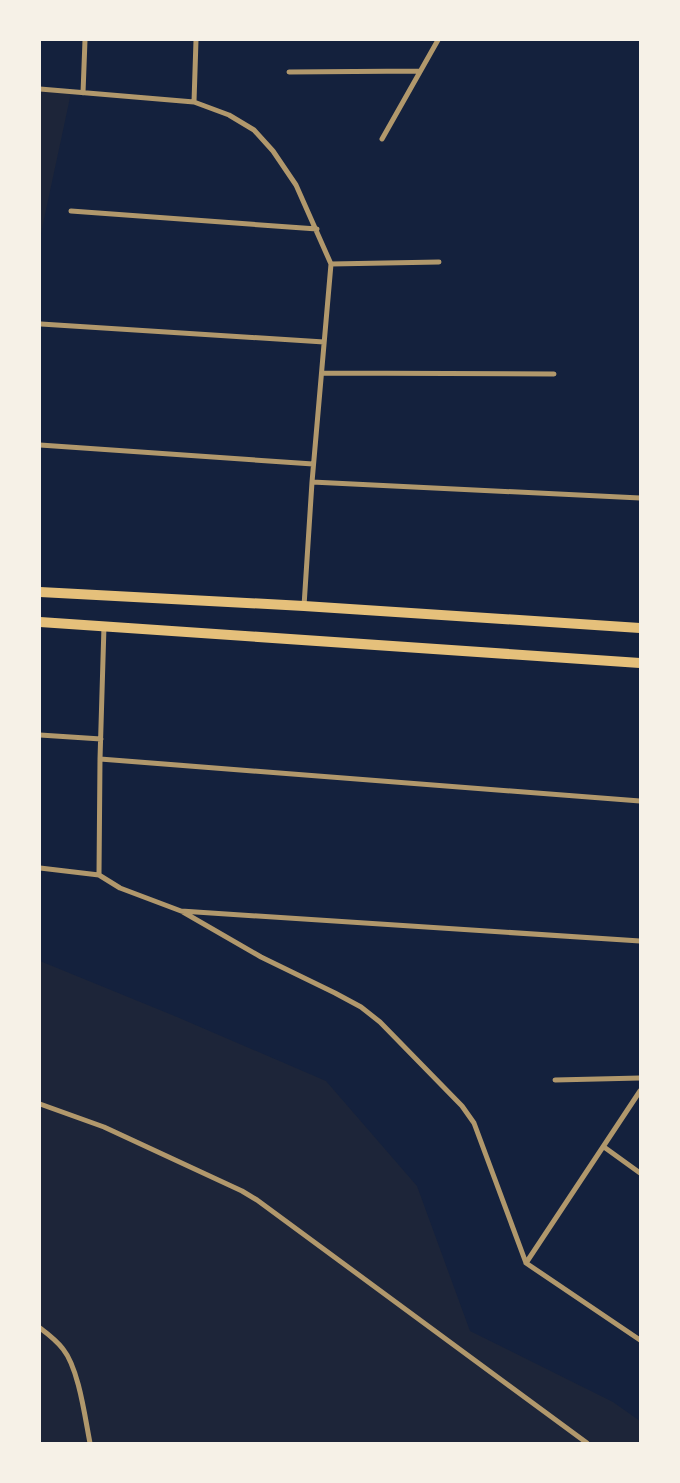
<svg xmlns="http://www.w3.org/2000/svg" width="680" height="1483" font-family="'Titillium Web',sans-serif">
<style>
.green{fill:#1d2539}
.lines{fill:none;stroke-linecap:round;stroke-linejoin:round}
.minor{stroke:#b1986c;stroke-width:5}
.secondary{stroke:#e5c07b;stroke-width:10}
</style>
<rect width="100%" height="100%" fill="#14213d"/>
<path class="green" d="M40 91 71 93 40 238Z
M40 961 177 1017 326 1081 417 1186 470 1331 613 1402 640 1421V1443H40Z"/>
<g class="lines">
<path class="minor" d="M289 72 420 71
M40 89 194 102 229 115 254 130 273 151 296 185 331 264 312 482 304 606
M83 93 85 40
M194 102 196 40
M382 139 438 40
M71 211 317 229
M331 264 439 262
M41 324 324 342
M322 373 554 374
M40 445 313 464
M312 482 640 498
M40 735 101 739
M100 759 640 801
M40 868 99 875 120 888 181 911 640 941
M99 875 100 759 104 626
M183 912 261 957 335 993 361 1007 380 1022 462 1106 474 1123 526 1263
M555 1080 640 1078
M40 1104 104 1127 242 1191 257 1200 587 1443
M604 1147 640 1173
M526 1263 640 1091
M526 1263 640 1340
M40 1328C48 1334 57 1341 63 1349 79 1369 85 1418 90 1443"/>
<path class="secondary" d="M40 592 304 606 640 628
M40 622 640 663"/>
</g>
<rect width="680" height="1483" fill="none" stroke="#f6f1e7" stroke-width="82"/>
</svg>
